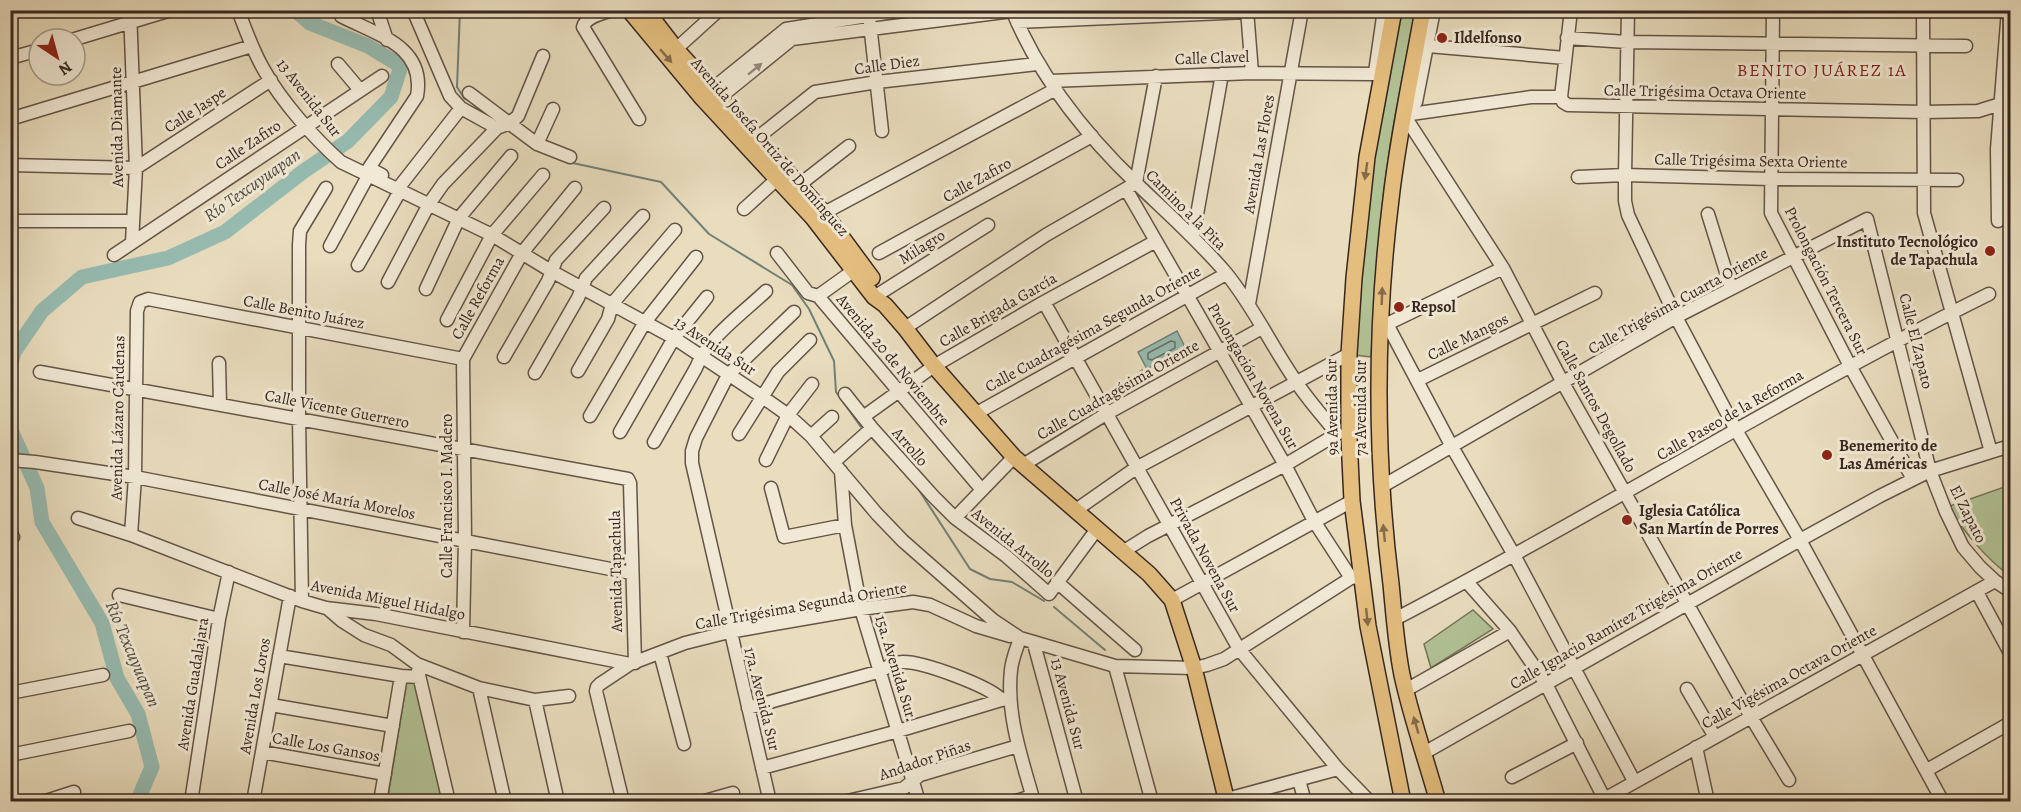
<svg xmlns="http://www.w3.org/2000/svg" width="2021" height="812" font-family="Alegreya,serif">
<style>
.green{fill:#b1c295;stroke:#74745a;stroke-width:1.5}
.water{fill:#97bcb2;stroke:#718078;stroke-width:1.5}
.lines{fill:none;stroke-linecap:round;stroke-linejoin:round}
.shore{stroke:#687269;stroke-width:1.5}
.stream{stroke:#718078;stroke-width:2}
.river{stroke:#97bcb2;stroke-width:15}
.minor-casing{stroke:#645448;stroke-width:15}
.major-casing{stroke:#382720;stroke-width:18}
.minor{stroke:#f1e9d5;stroke-width:12}
.major{stroke:#e4be7f;stroke-width:15}
.oneway{fill:#856b4b}
.oneway2{fill:#94887a}
.poi-dot{fill:#8f2418;stroke:#f1e9d5;stroke-width:2}
.labels{text-anchor:middle;dominant-baseline:central;stroke-width:6;stroke-linejoin:round;paint-order:stroke}
.poi-label{font-size:16px;font-weight:bold;fill:#382720;stroke:#f1e9d5;text-anchor:start}
.street-label{font-size:16px;fill:#382720;stroke:#f1e9d5}
.neighbourhood-label{font-size:18px;letter-spacing:1.5px;fill:#7a1f14;stroke:#f1e9d5}
.water-label{font-size:18px;font-style:italic;fill:#504c44;stroke:#f1e9d5}
</style>
<rect width="100%" height="100%" fill="#e9ddbe"/>
<filter id="stains"><feTurbulence type="fractalNoise" baseFrequency=".00333" numOctaves="4"/><feColorMatrix values="0 0 0 0 .2 0 0 0 0 .09 0 0 0 0 .02 0 0 0 .5 -.17"/></filter>
<radialGradient id="worn" r=".72"><stop offset=".6" stop-color="#630" stop-opacity="0"/><stop offset="1" stop-color="#630" stop-opacity=".3"/></radialGradient>
<path class="green" d="M1399 11H1415C1407 56 1397 101 1390 146 1379 216 1375 286 1371 357L1355 355 1368 190Z
M1142 370 1151 385 1130 396 1126 384Z
M2010 485V576C1984 557 1966 533 1947 507Z
M1473 610 1493 629 1431 668 1424 644Z
M407 680H416L445 801 387 802Z"/>
<path class="water" d="M1177 331 1186 349 1147 369 1138 352Z"/>
<g class="lines">
<path class="shore" d="M1171 341 1175 342V348L1152 360 1148 359V353Z"/>
<path class="stream" d="M460 10 457 87 464 98 470 101
M568 162 661 182 709 234 792 285 809 309 834 361 836 392 861 427
M870 436 889 456
M917 487 970 569 990 579 1012 582 1044 601
M1054 607 1105 650"/>
<path class="river" d="M10 367 14 352 42 311 82 277 168 258 225 232 304 171 348 141 391 97 401 66 368 46 310 23 295 10
M10 428 37 488 42 522 102 623 117 678 138 714 152 767 137 802"/>
<g class="minor-casing">
<path id="minor" d="M130 10 136 168 132 242
M238 10C246 31 253 51 264 70 282 102 314 138 341 162L492 235 551 271 674 338 761 396 788 415 811 436 877 514 903 541 993 620 1020 638 1115 666 1194 668 1207 665 1224 659 1351 578 1362 576
M339 10 341 16C377 35 426 46 417 96L369 168 382 175
M377 10 387 40
M413 10 450 96 461 108 497 128
M612 10C602 14 586 16 583 27L639 119
M1012 10C1039 76 1085 134 1136 183 1167 213 1198 240 1226 273 1253 306 1271 345 1295 380 1307 399 1323 416 1337 434
M1247 10 1252 73
M1628 10 1625 175V201L1628 215 1676 317 1736 430 1800 540 1943 802
M1773 10 1771 213 1850 366 1913 479
M1923 10 1924 213 1991 452
M1017 22 1247 12
M870 24 882 131
M1567 38 1627 42 1966 46
M75 39 171 10
M1428 46 1565 58
M676 49 719 10
M10 58 39 50
M338 64 360 90
M1375 72 1384 10
M1051 81 1252 73 1375 74
M469 93 537 144 570 157
M706 94 786 29 905 10
M1561 97 1571 10
M713 103 792 39 1012 11
M1404 115 1503 268 1563 383 1751 717 1789 780
M1404 115 1531 97H1561L1563 102 1568 105 1924 112 1978 111 2010 101
M1404 115 1416 102 1434 10
M10 119 252 46
M757 138 815 92 877 82 1037 64
M537 144 553 109
M10 165 136 168 271 80
M1578 177 1625 175 1770 179 1957 180
M799 185 849 146
M1126 189 1285 465 1314 521 1351 578
M744 209 777 179
M824 213 1056 89
M1708 214 1731 288
M10 221H133
M1998 221 1997 149 2008 10
M1193 237 1222 74
M330 246 368 176
M777 253 808 293 818 296 982 490
M879 253 1092 136
M114 255 382 76
M358 265 400 191V186L461 108
M388 282 429 204 443 184 497 128 510 123 518 116 543 56
M426 289 459 218 511 156
M818 296 853 271
M874 297 988 225
M1044 302 1239 649 1338 769 1370 802
M1249 304 1302 10
M447 320 492 235 543 175
M1381 323 1387 324 1451 445 1514 555 1634 781
M1387 324 1503 268
M905 328 1046 235 1136 183 1156 76
M504 357 548 281 556 260 604 208
M219 363 220 404
M578 371 608 319 612 304 675 230
M40 372 628 479 630 483 635 663
M535 373 578 298 586 278 643 216
M1418 380 1595 293
M845 394 872 428 933 496 955 518 1006 556 1049 594 1097 529
M975 414 1226 274
M590 416 645 322 696 257
M863 417 934 366 1044 302 1156 241
M620 432 674 338 707 297
M739 434 778 372 810 340
M811 436 832 417
M654 442 696 368C707 338 743 313 766 291
M10 460 35 462 135 477 631 573
M766 460 788 415 812 384
M834 462 872 428
M1023 465 1106 414 1262 328
M841 471 845 525 861 609 919 802
M1381 487 1676 317 1867 219 1930 471 1946 512 1963 547 1980 567 1995 581 2010 591
M771 488 784 537 845 525
M1076 510 1136 468 1349 354
M78 518 131 535 302 601 326 608 376 614 630 664
M955 518 1014 457
M131 535 135 477 137 311 140 302 148 299 463 359
M10 538 13 537
M1124 551 1148 536 1285 465 1337 434
M1057 582 1135 650
M1467 582 1510 631 1546 684 1606 802
M1977 592 2010 653
M119 595 219 619
M1172 600 1352 501
M302 601 299 418V245L300 231 326 188
M327 608 342 621 364 635 391 645 417 664 479 688 535 700 569 696
M1395 619C1595 515 1787 394 1989 294
M463 632 465 540 463 359 522 253 575 188
M1020 638C1017 648 1012 659 1011 670 1006 715 1022 759 1034 802
M1034 644 1077 802
M660 653 684 744
M279 656 401 676 419 677
M1115 666 1152 802
M418 671 449 802
M479 688 505 802
M1687 689 1715 737
M1406 690 1510 631
M10 693 103 675
M535 700 558 802
M271 705 393 726
M748 708 881 671C887 667 894 662 902 662 922 661 989 686 1002 700
M1696 747 1708 802
M262 752 385 774
M1424 753 1800 540 1880 496 1930 471 2010 446
M10 755 129 731
M762 768 898 731 1008 698
M1927 770 2010 723
M1512 777 1577 743
M1299 780 1305 802
M43 802 74 792
M191 802 219 619 229 572
M253 802 290 596
M380 802 401 676
M623 802 596 691 597 687 600 684 630 664 685 643 729 632 861 609 913 602 930 605 976 626 1010 636
M701 802 733 793
M770 802 692 463V451L696 438 728 375 794 312
M843 802 904 788 920 775 1018 746
M1013 802 1032 796
M1216 802 1338 769
M1599 802 1995 581"/>
</g>
<g class="major-casing">
<path id="major" d="M629 10 702 98 813 218 874 297 885 305 905 328 934 366 1014 457 1149 574 1172 600 1194 668 1227 802
M646 10 676 49 824 213 872 278
M1394 10 1367 157 1354 278 1349 354V438L1352 501 1368 626 1403 802
M1423 10C1412 73 1398 136 1391 199 1375 327 1375 456 1391 584 1394 614 1396 645 1402 675 1411 717 1426 759 1438 802"/>
</g>
<use href="#minor" class="minor"/>
<use href="#major" class="major"/>
</g>
<defs><path id="oneway-solid" d="M-6-.8H1V-3.2L6.5 0L1 3.2V.8H-6Z" transform="scale(1.5)"/></defs>
<g class="oneway">
<use href="#oneway-solid" transform="translate(666 56) rotate(49)"/>
<use href="#oneway-solid" transform="translate(1366 171) rotate(98)"/>
<use href="#oneway-solid" transform="translate(1382 296) rotate(-88)"/>
<use href="#oneway-solid" transform="translate(1384 533) rotate(-96)"/>
<use href="#oneway-solid" transform="translate(1367 617) rotate(84)"/>
<use href="#oneway-solid" transform="translate(1416 725) rotate(-106)"/>
</g>
<use class="oneway2" href="#oneway-solid" transform="translate(755 69) rotate(-39)"/>
<g class="poi-dot">
<circle cx="1442" cy="38" r="6"/>
<circle cx="1990" cy="251" r="6"/>
<circle cx="1399" cy="307" r="6"/>
<circle cx="1827" cy="455" r="6"/>
<circle cx="1627" cy="520" r="6"/>
</g>
<g class="labels">
<g class="poi-label">
<text x="1454" y="38">Ildelfonso</text>
<text x="1978" y="242" text-anchor="end">Instituto Tecnológico<tspan x="1978" dy="18">de Tapachula</tspan></text>
<text x="1411" y="307">Repsol</text>
<text x="1839" y="446">Benemerito de<tspan x="1839" dy="18">Las Américas</tspan></text>
<text x="1639" y="511">Iglesia Católica<tspan x="1639" dy="18">San Martín de Porres</tspan></text>
</g>
<g class="street-label">
<text transform="translate(1212 58) rotate(-2)">Calle Clavel</text>
<text transform="translate(887 65) rotate(-8)">Calle Diez</text>
<text transform="translate(1705 92) rotate(1)">Calle Trigésima Octava Oriente</text>
<text transform="translate(309 98) rotate(52)">13 Avenida Sur</text>
<text transform="translate(195 110) rotate(-33)">Calle Jaspe</text>
<text transform="translate(117 127) rotate(-91)">Avenida Diamante</text>
<text transform="translate(248 145) rotate(-34)">Calle Zafiro</text>
<text transform="translate(770 147) rotate(49)">Avenida Josefa Ortiz de Domínguez</text>
<text transform="translate(1259 154) rotate(-80)">Avenida Las Flores</text>
<text transform="translate(1751 161) rotate(1)">Calle Trigésima Sexta Oriente</text>
<text transform="translate(977 180) rotate(-29)">Calle Zafiro</text>
<text transform="translate(1186 210) rotate(45)">Camino a la Pita</text>
<text transform="translate(922 247) rotate(-32)">Milagro</text>
<text transform="translate(1826 281) rotate(63)">Prolongación Tercera Sur</text>
<text transform="translate(478 298) rotate(-61)">Calle Reforma</text>
<text transform="translate(1678 301) rotate(-29)">Calle Trigésima Cuarta Oriente</text>
<text transform="translate(998 310) rotate(-30)">Calle Brigada García</text>
<text transform="translate(304 312) rotate(11)">Calle Benito Juárez</text>
<text transform="translate(1093 329) rotate(-29)">Calle Cuadragésima Segunda Oriente</text>
<text transform="translate(1468 337) rotate(-26)">Calle Mangos</text>
<text transform="translate(1916 341) rotate(76)">Calle El Zapato</text>
<text transform="translate(715 346) rotate(33)">13 Avenida Sur</text>
<text transform="translate(893 360) rotate(50)">Avenida 20 de Noviembre</text>
<text transform="translate(1253 376) rotate(60)">Prolongación Novena Sur</text>
<text transform="translate(1118 390) rotate(-30)">Calle Cuadragésima Oriente</text>
<text transform="translate(1596 406) rotate(61)">Calle Santos Degollado</text>
<text transform="translate(1332 407) rotate(-91)">9a Avenida Sur</text>
<text transform="translate(1361 408) rotate(-90)">7a Avenida Sur</text>
<text transform="translate(337 409) rotate(11)">Calle Vicente Guerrero</text>
<text transform="translate(1730 415) rotate(-30)">Calle Paseo de la Reforma</text>
<text transform="translate(118 418) rotate(-89)">Avenida Lázaro Cárdenas</text>
<text transform="translate(910 447) rotate(49)">Arrollo</text>
<text transform="translate(447 496) rotate(-90)">Calle Francisco I. Madero</text>
<text transform="translate(337 499) rotate(11)">Calle José María Morelos</text>
<text transform="translate(1968 514) rotate(63)">El Zapato</text>
<text transform="translate(1013 543) rotate(39)">Avenida Arrollo</text>
<text transform="translate(1205 555) rotate(61)">Privada Novena Sur</text>
<text transform="translate(616 571) rotate(-91)">Avenida Tapachula</text>
<text transform="translate(388 600) rotate(11)">Avenida Miguel Hidalgo</text>
<text transform="translate(801 606) rotate(-10)">Calle Trigésima Segunda Oriente</text>
<text transform="translate(1626 619) rotate(-30)">Calle Ignacio Ramírez Trigésima Oriente</text>
<text transform="translate(896 668) rotate(73)">15a. Avenida Sur.</text>
<text transform="translate(1789 677) rotate(-29)">Calle Vigésima Octava Oriente</text>
<text transform="translate(193 684) rotate(-81)">Avenida Guadalajara</text>
<text transform="translate(255 696) rotate(-80)">Avenida Los Loros</text>
<text transform="translate(762 699) rotate(76)">17a. Avenida Sur</text>
<text transform="translate(1068 704) rotate(75)">13 Avenida Sur</text>
<text transform="translate(326 747) rotate(10)">Calle Los Gansos</text>
<text transform="translate(925 760) rotate(-19)">Andador Piñas</text>
</g>
<g class="neighbourhood-label">
<text x="1822" y="70">BENITO JUÁREZ 1A</text>
</g>
<g class="water-label">
<text transform="translate(252 185) rotate(-35)">Río Texcuyuapan</text>
<text transform="translate(133 654) rotate(67)">Río Texcuyuapan</text>
</g>
</g>
<rect width="2021" height="812" fill="none" stroke="#e9ddbe" stroke-width="36"/>
<rect x="12" y="12" width="1997" height="788" fill="none" stroke="#382720" stroke-width="3"/>
<rect x="18" y="18" width="1985" height="776" fill="none" stroke="#382720" stroke-width="1.5"/>
<g transform="translate(57 57) rotate(144)"><circle r="28" fill="#f1e9d5" stroke="#a79b8d" stroke-width="1.5"/>
<path d="M0-4.5L10 22L0 15L-10 22Z" fill="#8f2418"/>
<text y="-9" font-size="16" font-weight="bold" text-anchor="middle" fill="#382720">N</text>
</g>
<rect width="100%" height="100%" filter="url(#stains)"/>
<rect width="100%" height="100%" fill="url(#worn)"/>
</svg>
